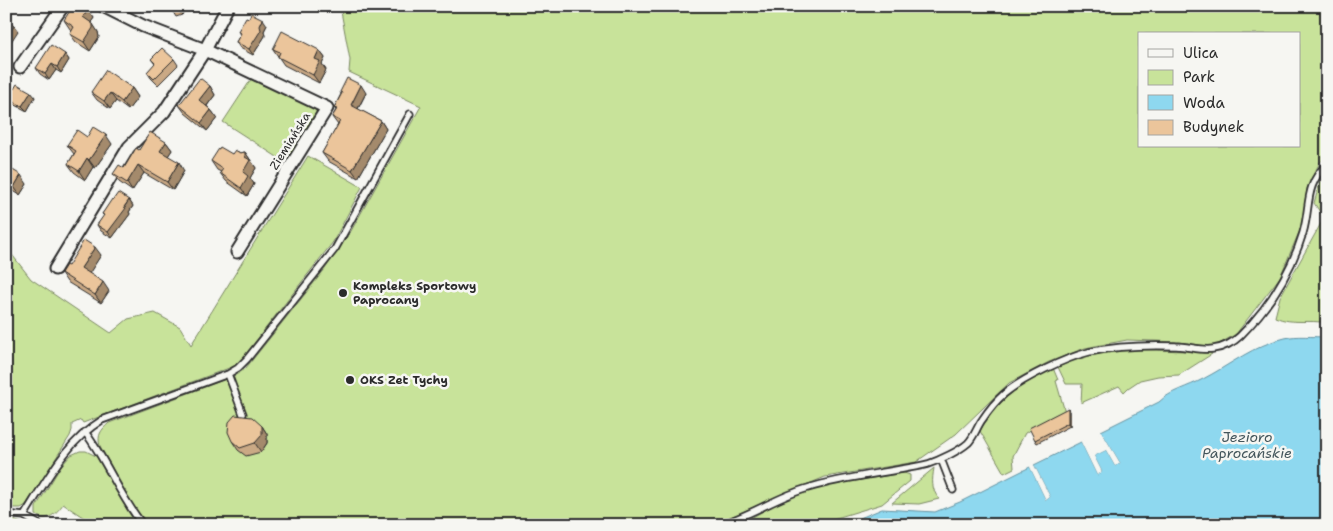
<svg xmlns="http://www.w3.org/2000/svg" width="1333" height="531" font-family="'Shantell Sans',sans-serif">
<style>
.green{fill:#c8e39a;stroke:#7a8762;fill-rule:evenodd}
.water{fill:#8ed8ef;stroke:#6693a1}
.pier{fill:#f6f6f2}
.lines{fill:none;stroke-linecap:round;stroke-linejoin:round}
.lane-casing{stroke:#2b2b2b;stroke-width:9}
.street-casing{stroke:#2b2b2b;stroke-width:15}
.lane{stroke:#f6f6f2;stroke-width:5.5}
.street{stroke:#f6f6f2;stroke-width:11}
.wall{fill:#caa985;stroke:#2b2b2b}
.shaded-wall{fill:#a48a6c;stroke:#2b2b2b}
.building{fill:#ebc59b;stroke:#2b2b2b}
.poi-dot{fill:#2b2b2b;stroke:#f6f6f2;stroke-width:2}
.labels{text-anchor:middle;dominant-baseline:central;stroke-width:5;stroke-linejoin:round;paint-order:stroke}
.street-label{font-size:12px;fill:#2b2b2b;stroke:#f6f6f2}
.poi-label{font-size:12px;font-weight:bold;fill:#2b2b2b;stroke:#f6f6f2;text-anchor:start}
.water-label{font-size:14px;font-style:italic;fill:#44565c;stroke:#f6f6f2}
</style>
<rect width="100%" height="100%" fill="#f6f6f2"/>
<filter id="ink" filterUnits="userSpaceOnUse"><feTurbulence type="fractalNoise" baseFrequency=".02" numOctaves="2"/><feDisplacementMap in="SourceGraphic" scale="10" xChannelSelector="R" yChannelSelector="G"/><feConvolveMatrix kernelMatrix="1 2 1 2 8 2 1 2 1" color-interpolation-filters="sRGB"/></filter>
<g filter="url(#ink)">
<path class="green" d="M340 6H1327V157L1320 162 1307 188 1305 211 1300 230 1280 277 1236 334 1214 347 1180 342 1127 340 1085 348 1049 362 1009 383 956 434 916 462 825 477 711 525H149L135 509 100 446C97 435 101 430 109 423L234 376 245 369 325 269 351 231 421 106 349 72 350 60ZM1139 34H1299V146H1139Z
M252 78 315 106 317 117 288 164 223 122Z
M308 156 362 187 333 242 237 365 83 423 81 420 72 424V430L70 436 26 505 21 508H6V247L31 279 111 333 128 319 155 313 180 327 191 345Z
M1327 177V323C1309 319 1293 325 1275 317L1280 297 1324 218 1314 203 1320 183Z
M1131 349 1211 352 1212 354 1179 375 1158 376 1140 380 1128 388 1124 392 1119 386 1081 403 1082 384H1066L1058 367 1084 356Z
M1053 368 1058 380 1056 381 1065 412 1025 433 1013 456 1014 468 1004 473 980 431C996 401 1022 382 1053 368Z
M80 451H86L96 456 127 510 137 525H95L63 504C57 513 47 523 36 515V507L61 466 71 455Z
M934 468C932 480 931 489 939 499L919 504 892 503Z
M904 473 910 475V481L882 504 833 519 813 524 747 525 751 518 772 506 807 491 841 483Z
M6 518 29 525H6Z"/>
<path class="water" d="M1327 337V525H843L882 509 935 512 960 502 1030 467 1046 500 1050 497 1034 465 1081 442 1097 475 1102 472 1094 456 1106 450 1115 466 1120 463 1101 431 1159 402C1170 391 1188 387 1203 379 1230 365 1254 345 1285 338 1297 335 1313 337 1327 337Z"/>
<path class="pier" d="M1101 431 1120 463 1115 466 1106 450 1094 456 1102 472 1097 475 1081 442 1083 440 1098 472 1099 471 1092 456 1105 448 1108 449 1116 463 1117 462 1109 446 1106 445 1099 432Z
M1034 465 1050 497 1046 500 1030 467Z"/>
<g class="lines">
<g class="lane-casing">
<path id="lane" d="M228 374 243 414
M85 432C107 461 120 497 143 525
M941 459 953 490
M6 514 24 516C46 481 66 442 102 420L228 374 238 368 247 359 335 249 410 114
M24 516 40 525
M720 525C751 515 779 496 808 488 847 476 888 473 928 464 940 460 959 451 968 443 974 437 977 427 982 420 988 411 996 401 1004 394 1023 378 1065 358 1089 352 1116 346 1148 345 1176 346 1188 346 1201 351 1213 349 1223 348 1234 342 1240 336 1269 307 1291 272 1303 233 1311 205 1304 186 1327 164"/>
</g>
<g class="street-casing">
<path id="street" d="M228 6 205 50 327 108 237 252
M20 67 63 6
M55 269 129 147 164 112 205 50 143 26 103 6"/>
</g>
<use href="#lane" class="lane"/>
<use href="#street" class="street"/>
</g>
<path class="wall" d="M165 6H186L182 15 176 17 173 12 167 9Z
M88 10 94 18 91 22 98 32 99 37 90 51 76 42 70 34 72 31 70 29 64 20Z
M267 25 264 31 265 36 253 55 240 48 236 42 240 35 238 31Z
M273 49 319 50 325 58 322 64 326 70 319 83 284 65Z
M65 54 69 60 61 73 56 70 49 80 40 74 36 68Z
M151 59H174L178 65 158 85 151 78 147 72 155 64Z
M6 84 14 89 35 97 27 111 6 100Z
M210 86 215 95 207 106 211 110 217 118 207 131 185 113 179 105Z
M132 88 138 97 128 110 116 101 110 109 97 100 91 92Z
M340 92 366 93 358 109 381 121 386 129 358 178 328 161 322 153 338 125 332 117 336 110 334 108 341 94Z
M87 137 112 144 95 168 93 167 85 180 74 172 68 164 74 154 67 145Z
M166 142 172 150 168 156 184 171 173 190 144 173 132 191 119 182 113 174 124 168 139 150Z
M245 152 256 168 250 178 254 184 247 196 226 181 220 173 221 172 217 170 211 161 232 154Z
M6 157 10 163 8 167 27 184 20 195 10 189 6 195Z
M113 200H129L133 206 129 212 130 214 112 238 101 231 97 225 104 216 102 214Z
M101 255 89 273 109 291 101 303 67 282 61 273 68 266Z
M1070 411V426L1037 443 1035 440Z
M262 426 267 434V443L261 452 246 456 238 450 232 441Z"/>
<path class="shaded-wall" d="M180 6H186L182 15 178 10Z
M88 10 94 18 89 25 83 17Z
M263 19 267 25 264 31 265 36 253 55 249 49Z
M93 24 98 32 99 37 90 51 84 42Z
M14 26 18 31 7 48 6 47V37Z
M319 50 325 58 322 64 326 70 319 83 313 75 315 59Z
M65 54 69 60 61 73 57 67Z
M52 64 56 70 49 80 45 74Z
M361 85 366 93 356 112 351 105Z
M210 86 215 95 205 108 199 100Z
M132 88 138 97 128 110 122 102Z
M31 92 35 97 27 111 22 106Z
M110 93 116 101 110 109 104 101Z
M211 110 217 118 207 131 201 123Z
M381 121 386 129 358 178 352 170Z
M106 135 112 144 95 168 89 160Z
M166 142 172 150 166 159 160 151Z
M245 152 256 168 250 178 254 184 247 196 241 188 243 172 245 157Z
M6 157 10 163 6 170Z
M87 158 93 167 85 180 79 171Z
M179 162 184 171 173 190 167 182Z
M138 165 144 173 132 191 127 183Z
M21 175 27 184 20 195 14 187Z
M6 184 10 189 6 195Z
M129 200 133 206 129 212 130 214 112 238 108 232Z
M95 247 101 255 87 277 81 268Z
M103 282 109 291 101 303 95 295Z
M1068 408 1070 411V426L1068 423Z
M262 426 267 434V443L261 452 255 443Z"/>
<path class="building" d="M73 6H82L88 10 83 17 93 24V28L84 42 70 34 74 27 64 20Z
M169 6H180L178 10 172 11Z
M251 13 263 19 260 26 261 30 249 49 236 42 241 33 238 31 246 17 249 18Z
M6 20 14 26 6 37Z
M282 31 319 50 315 59 320 61 313 75 278 57 280 52 273 49Z
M51 45 65 54 57 67 52 64 45 74 36 68Z
M162 48 174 59 154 79 147 72 155 63 151 59Z
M106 70 132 88 122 102 110 93 104 101 91 92Z
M200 78 210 86 199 100 211 110 201 123 179 105Z
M347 78 361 85 351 105 381 121 352 170 322 153 340 121 332 117 337 109 334 108 342 93 340 92Z
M6 84 14 89 17 84 31 92 22 106 6 97Z
M93 127 106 135 89 160 87 158 79 171 68 164 76 151 67 145 77 130 87 137Z
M150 132 166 142 160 151 179 162 167 182 138 165 127 183 113 174 119 165 124 168 136 148 139 150Z
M220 147 232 154 235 150 240 153 245 152V157L250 160 243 172 248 176 241 188 220 173 223 169 211 161Z
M6 166 21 175 14 187 6 182Z
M118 193 129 200 124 207 126 208 108 232 97 225 104 215 102 214 112 199 113 200Z
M84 240 95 247 81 268 103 282 95 295 61 273 66 265 68 266Z
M1068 408V423L1035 440 1029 428Z
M235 415 252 417 262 426V435L255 443 240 448 232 441 228 432 229 422Z"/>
</g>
<g class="poi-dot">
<circle cx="343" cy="293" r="5"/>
<circle cx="350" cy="380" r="5"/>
</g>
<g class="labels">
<g class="street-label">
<text transform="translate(290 141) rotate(-58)">Ziemiańska</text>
</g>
<g class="poi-label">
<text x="353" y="286">Kompleks Sportowy<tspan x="353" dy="14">Paprocany</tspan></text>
<text x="360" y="380">OKS Zet Tychy</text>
</g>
<g class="water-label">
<text x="1247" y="437">Jezioro<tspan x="1247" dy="16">Paprocańskie</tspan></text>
</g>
</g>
<rect width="1333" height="531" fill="none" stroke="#f6f6f2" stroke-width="25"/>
<rect x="12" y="12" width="1308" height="506" fill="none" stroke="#2b2b2b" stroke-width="2" filter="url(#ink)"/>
<rect x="1138" y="32" width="162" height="115" fill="#f6f6f2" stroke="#a5a5a2"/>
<rect x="1148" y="49" width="25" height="8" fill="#f6f6f2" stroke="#a5a5a2"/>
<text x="1183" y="58" font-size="15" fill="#2b2b2b">Ulica</text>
<rect x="1148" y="70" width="25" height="15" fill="#c8e39a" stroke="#a5a5a2"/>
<text x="1183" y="82" font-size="15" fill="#2b2b2b">Park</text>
<rect x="1148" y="95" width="25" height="15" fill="#8ed8ef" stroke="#a5a5a2"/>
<text x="1183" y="108" font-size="15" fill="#2b2b2b">Woda</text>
<rect x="1148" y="120" width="25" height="15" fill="#ebc59b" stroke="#a5a5a2"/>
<text x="1183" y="132" font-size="15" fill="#2b2b2b">Budynek</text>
</svg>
